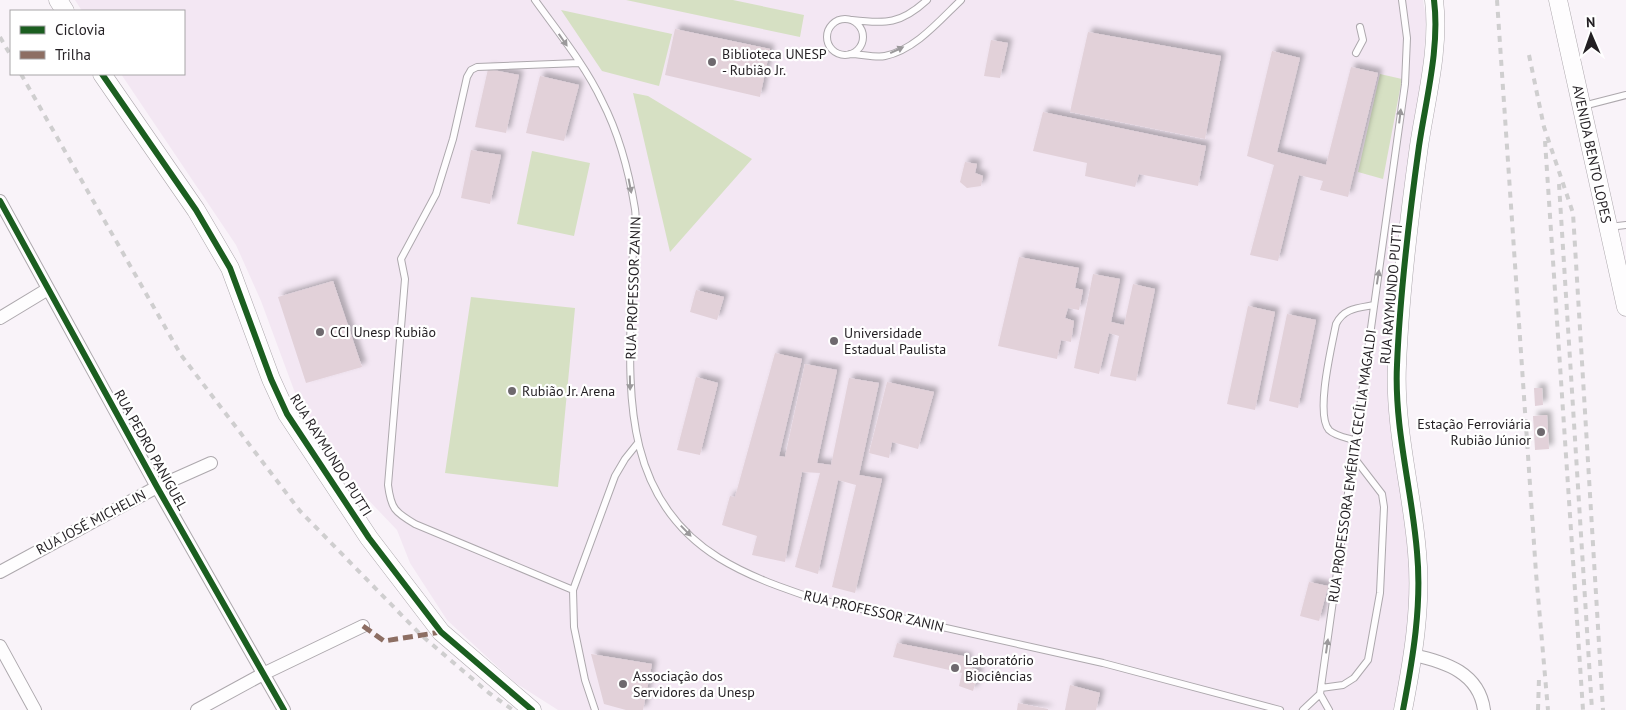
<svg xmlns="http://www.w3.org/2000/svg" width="1626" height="710" font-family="'PT Sans',sans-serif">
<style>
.built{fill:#f3e7f3}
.green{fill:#d6e0c3}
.building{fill:#e2d1d9;filter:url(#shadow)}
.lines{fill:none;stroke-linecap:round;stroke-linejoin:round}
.lane-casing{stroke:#ada8ad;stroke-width:8}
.street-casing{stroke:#ada8ad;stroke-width:14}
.secondary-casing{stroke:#ada8ad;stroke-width:19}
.lane{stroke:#fefdfe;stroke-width:6}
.street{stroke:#fefdfe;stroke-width:12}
.secondary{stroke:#fefdfe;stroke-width:18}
.rail{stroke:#cfcecf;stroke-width:4;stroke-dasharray:6 6;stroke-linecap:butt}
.quiet{stroke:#8d6e63;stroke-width:5;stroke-dasharray:10 5;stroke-linecap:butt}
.cycleway-casing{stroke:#fff;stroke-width:9}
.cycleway{stroke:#1b5e20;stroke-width:6}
.oneway{fill:#9b999b}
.poi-dot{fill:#6e696e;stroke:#fff;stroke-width:2}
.labels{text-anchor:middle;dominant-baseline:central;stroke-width:4.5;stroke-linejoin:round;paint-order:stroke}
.poi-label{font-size:14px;fill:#231f23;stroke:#fff;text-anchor:start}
.street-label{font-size:14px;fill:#231f23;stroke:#fff}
</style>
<defs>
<filter id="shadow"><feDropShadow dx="4.5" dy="-4.5" stdDeviation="2.5" flood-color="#0004"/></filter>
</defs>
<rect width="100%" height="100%" fill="#f9f3f9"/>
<path class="built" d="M75 0H1423L1426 19 1423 78 1394 317 1413 592 1400 684 1393 710H558L514 682 447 620 410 563 397 530 355 486 298 401 261 301 236 245 121 74H184V11H82Z"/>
<path class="green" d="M626 0H733L804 15 800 37Z
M561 10 672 34 659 86 602 71Z
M1380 74 1402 79 1383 179 1358 172Z
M633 93 648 96 752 159 670 252Z
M532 151 590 163 574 236 517 224Z
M471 297 575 308 558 487 445 473Z"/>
<path class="building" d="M675 29 770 49 760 97 665 75Z
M1088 32 1221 56 1205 139 1070 112Z
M991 40 1008 43 1000 78 984 76Z
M1272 51 1300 58 1277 152 1326 165 1351 67 1378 73 1348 197 1320 190 1323 181 1299 175 1278 261 1250 255 1274 165 1247 156Z
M488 69 519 75 506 133 475 127Z
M540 76 579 85 564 141 526 133Z
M1043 112 1206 146 1198 186 1139 174 1135 187 1085 176 1087 163 1033 151Z
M471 150 501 155 490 204 461 198Z
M965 162 977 164 975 173 983 176 981 186 967 188 960 182Z
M1019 257 1079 268 1075 288 1083 290 1079 310 1068 308 1065 318 1074 321 1071 342 1061 340 1057 359 998 346Z
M1093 274 1120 279 1111 322 1124 325 1133 284 1155 289 1136 381 1110 376 1119 336 1109 333 1099 374 1074 368Z
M333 281 362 367 306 383 278 297Z
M696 290 724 297 717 320 690 312Z
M1248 306 1275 312 1255 410 1227 404Z
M1287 314 1316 320 1298 408 1269 401Z
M775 353 802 359 779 456 785 457 805 364 837 370 817 463 831 465 849 378 879 383 859 475 882 479 855 593 832 587 856 485 838 480 818 574 795 567 820 473 802 472 785 562 752 555 757 536 722 525 730 496 735 497Z
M696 377 718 383 700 455 677 450Z
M887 382 934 392 918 449 892 442 889 458 869 453Z
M1534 388H1542L1543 405 1535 406Z
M1547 415 1549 449 1535 450 1533 416Z
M1309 582 1328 586 1319 621 1300 616Z
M897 643 968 657 966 665 979 671 973 691 959 686 962 673 893 657Z
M591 654 652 664 643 710H626L604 704Z
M1070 685 1100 693 1096 710H1065Z
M1018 703 1048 709V710H1017Z"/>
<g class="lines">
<g class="lane-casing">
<path id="lane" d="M535 0C558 32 585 65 602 101 619 134 629 172 635 209 637 222 634 237 633 251 632 270 632 289 631 307 628 402 627 501 719 558 748 576 780 587 812 598L1103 663 1280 710
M827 37a18 18 0 1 1 36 0a18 18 0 1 1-36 0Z
M852 20C886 24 901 24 927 0
M1356 53 1363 40 1360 27
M850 54C861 54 875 58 885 56 915 50 940 20 961 0
M1583 106 1626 95
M1609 227 1626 225
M1354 440C1347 438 1335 436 1329 430 1315 414 1332 345 1336 324 1344 308 1358 308 1374 305
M573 590 415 524C395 512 391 509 388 485L405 279 401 259 436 194 453 139 467 77 471 70 477 67 579 63
M1321 688 1343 685 1354 678 1368 660 1380 593 1384 507 1382 494 1352 455
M1320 694 1405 84 1407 38 1402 0
M1320 694 1329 710
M595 710 585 680 574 627 573 590 615 476 625 459 637 444
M1303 710 1320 694"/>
</g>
<g class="street-casing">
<path id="street" d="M0 201 157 487 284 710
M0 318 48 289
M0 572 157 487 211 463
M0 646 35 710
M1413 655C1446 662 1479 673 1484 710
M197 710 263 674 363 626"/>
</g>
<g class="secondary-casing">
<path id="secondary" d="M58 0 65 11
M1558 0 1626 307
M102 74 196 210 230 268 271 379 287 414 369 538 441 632 532 710
M1403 710C1413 658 1422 605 1417 552 1412 490 1394 428 1397 365 1400 292 1409 218 1419 146 1426 99 1440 47 1434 0"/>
</g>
<use href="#lane" class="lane"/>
<use href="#street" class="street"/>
<use href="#secondary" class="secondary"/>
<path class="rail" d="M1497 0 1536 573 1548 710
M0 37 11 56
M1529 55 1544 127 1573 213 1603 710
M21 74 181 355 300 511 421 635 489 693 513 710
M1545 141 1583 710
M1559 184 1592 710
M1538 710 1539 678"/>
<path class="quiet" d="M363 626 384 641 441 632"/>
<g class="cycleway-casing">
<path id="cycleway" d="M102 74 196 210 230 268 271 379 287 414 369 538 441 632 532 710
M0 201 157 487 284 710
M1403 710C1413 658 1422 605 1417 552 1412 490 1394 428 1397 365 1400 292 1409 218 1419 146 1426 99 1440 47 1434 0"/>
</g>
<use href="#cycleway" class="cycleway"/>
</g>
<defs><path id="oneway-solid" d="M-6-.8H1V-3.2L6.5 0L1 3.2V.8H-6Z" transform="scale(1.25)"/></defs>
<g class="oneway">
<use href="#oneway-solid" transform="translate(563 40) rotate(55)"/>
<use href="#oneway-solid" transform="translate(897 50) rotate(-25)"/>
<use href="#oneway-solid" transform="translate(1400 116) rotate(-83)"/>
<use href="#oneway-solid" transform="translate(630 186) rotate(79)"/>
<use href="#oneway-solid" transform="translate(1378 277) rotate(-81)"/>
<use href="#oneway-solid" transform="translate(630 383) rotate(89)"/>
<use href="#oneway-solid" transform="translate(686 531) rotate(46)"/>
<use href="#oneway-solid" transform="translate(1327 646) rotate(-82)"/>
</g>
<g class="poi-dot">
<circle cx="712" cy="62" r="5"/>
<circle cx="320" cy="332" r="5"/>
<circle cx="834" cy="341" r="5"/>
<circle cx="512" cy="391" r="5"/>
<circle cx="1541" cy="432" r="5"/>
<circle cx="955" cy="668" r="5"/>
<circle cx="623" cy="684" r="5"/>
</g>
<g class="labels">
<g class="poi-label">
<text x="722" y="54">Biblioteca UNESP<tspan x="722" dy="16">- Rubião Jr.</tspan></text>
<text x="330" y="332">CCI Unesp Rubião</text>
<text x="844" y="333">Universidade<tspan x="844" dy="16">Estadual Paulista</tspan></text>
<text x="522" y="391">Rubião Jr. Arena</text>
<text x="1531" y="424" text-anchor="end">Estação Ferroviária<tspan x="1531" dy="16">Rubião Júnior</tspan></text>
<text x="965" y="660">Laboratório<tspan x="965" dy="16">Biociências</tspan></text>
<text x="633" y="676">Associação dos<tspan x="633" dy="16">Servidores da Unesp</tspan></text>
</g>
<g class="street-label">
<text transform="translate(1592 154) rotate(78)">AVENIDA BENTO LOPES</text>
<text transform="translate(633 288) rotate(-88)">RUA PROFESSOR ZANIN</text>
<text transform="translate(1391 294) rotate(-85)">RUA RAYMUNDO PUTTI</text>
<text transform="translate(151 450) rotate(61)">RUA PEDRO PANIGUEL</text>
<text transform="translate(331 455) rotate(58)">RUA RAYMUNDO PUTTI</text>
<text transform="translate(1352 466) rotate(-82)">RUA PROFESSORA EMÉRITA CECÍLIA MAGALDI</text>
<text transform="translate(91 522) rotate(-28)">RUA JOSÉ MICHELIN</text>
<text transform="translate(874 611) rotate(13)">RUA PROFESSOR ZANIN</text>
</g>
</g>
<rect x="10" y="10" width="175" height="65" fill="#ffffff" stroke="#a7a5a7"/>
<rect x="20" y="26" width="25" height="8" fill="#1b5e20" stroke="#a7a5a7"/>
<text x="55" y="35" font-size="15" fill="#231f23">Ciclovia</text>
<rect x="20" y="51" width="25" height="8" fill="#8d6e63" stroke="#a7a5a7"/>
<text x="55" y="60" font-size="15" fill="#231f23">Trilha</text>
<g transform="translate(1591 35) rotate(358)" stroke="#ffffff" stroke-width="4" paint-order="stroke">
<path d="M0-4L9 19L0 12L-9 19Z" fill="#231f23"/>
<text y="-8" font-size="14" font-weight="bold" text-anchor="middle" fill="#231f23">N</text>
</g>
</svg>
